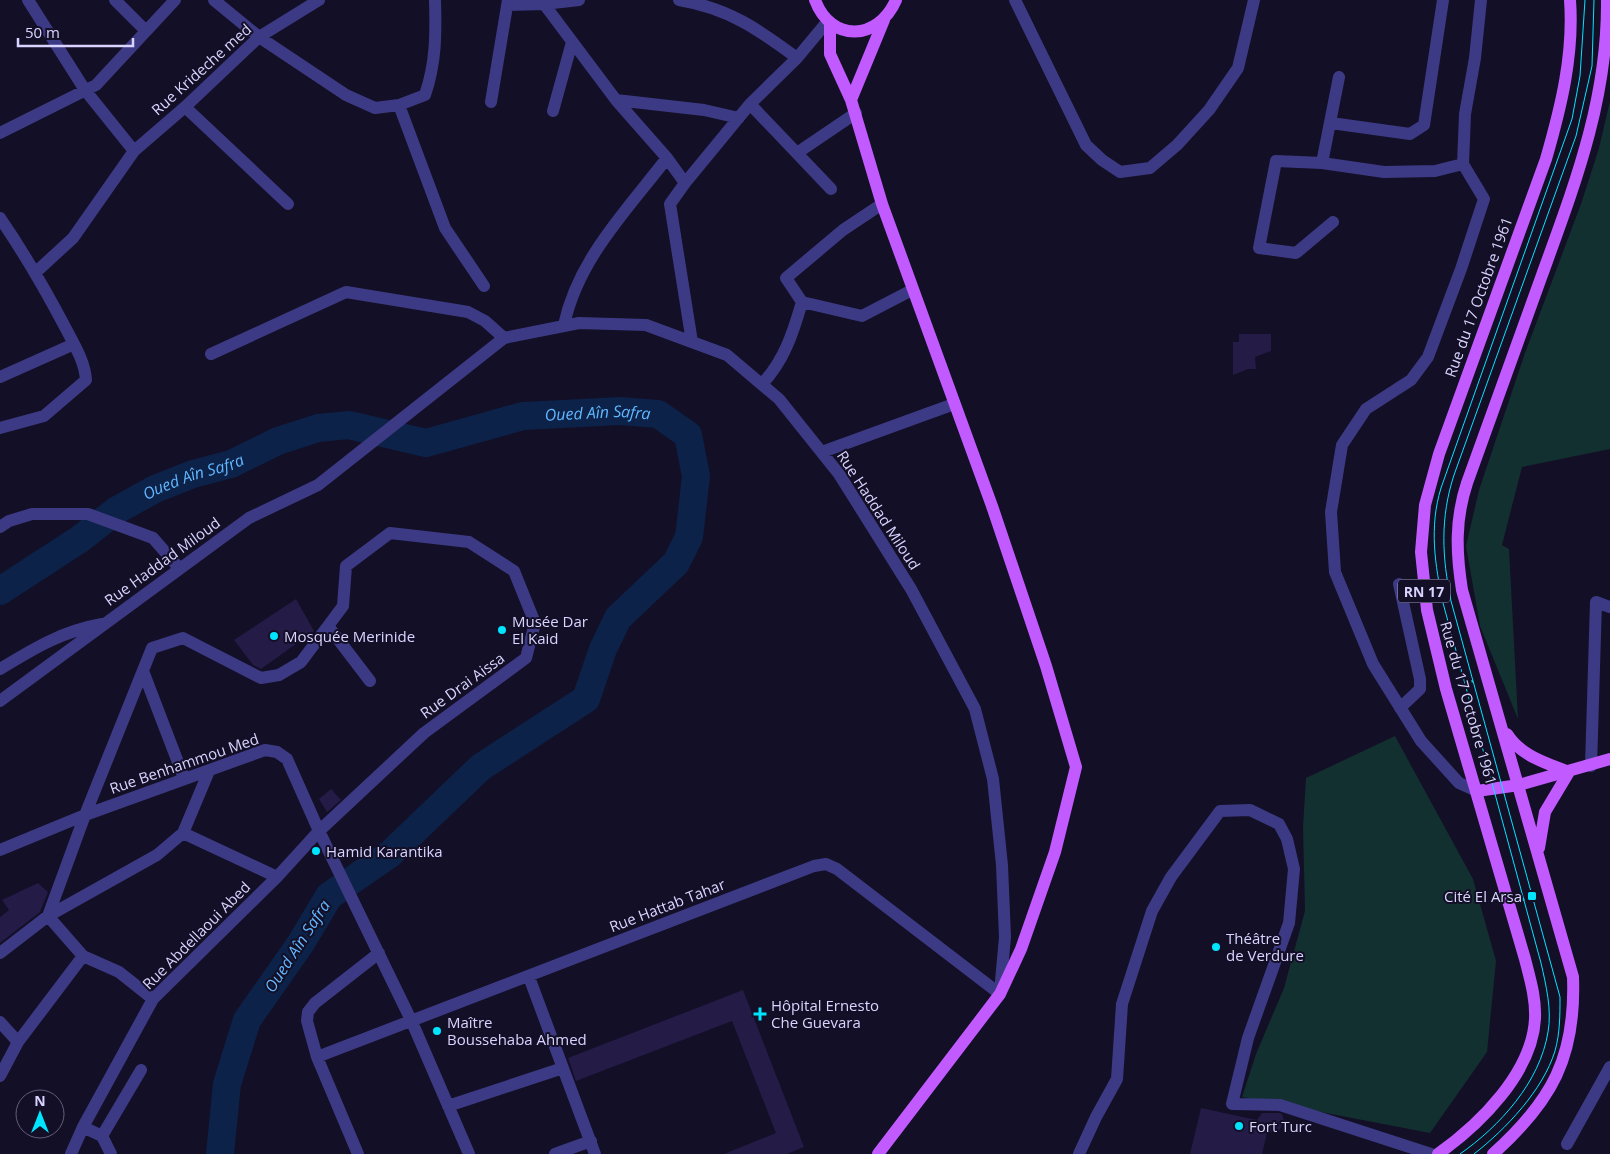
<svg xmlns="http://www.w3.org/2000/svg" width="1610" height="1154" font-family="'Open Sans',sans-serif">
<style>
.green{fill:#12302f}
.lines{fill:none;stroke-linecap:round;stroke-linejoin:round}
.river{stroke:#0c2248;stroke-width:28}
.building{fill:#241b47}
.path{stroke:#2fb8b0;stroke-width:2.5;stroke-dasharray:2.5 4;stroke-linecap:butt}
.minor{stroke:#3d3a85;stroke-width:12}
.major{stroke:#c25bff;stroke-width:12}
.tram{stroke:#00e5ff;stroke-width:1}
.poi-dot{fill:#00e5ff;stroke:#130f26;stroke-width:2}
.labels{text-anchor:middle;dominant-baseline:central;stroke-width:4;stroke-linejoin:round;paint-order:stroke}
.shield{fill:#130f26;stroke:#9e99be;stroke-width:1}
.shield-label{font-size:14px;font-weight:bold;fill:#d9d4ff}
.street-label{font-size:15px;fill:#d9d4ff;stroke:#130f26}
.poi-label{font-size:15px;fill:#d9d4ff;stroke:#130f26;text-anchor:start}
.water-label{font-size:16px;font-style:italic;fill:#62b6ff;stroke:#130f26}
</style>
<rect width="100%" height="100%" fill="#130f26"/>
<path class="green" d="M1610 101V449L1522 467 1502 545 1509 549 1518 719 1480 626 1466 546 1479 490 1525 353 1581 204 1599 148Z
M1395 736 1473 879 1496 961 1487 1052 1430 1133 1242 1097 1256 1054 1284 988 1305 911 1303 827 1306 778Z"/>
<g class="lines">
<path class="river" id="s1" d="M0 591 80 539 117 510 155 489 193 474 231 464 278 441 318 428 349 425 426 443 523 416 620 411 658 414 688 435 696 476 689 537 676 563 618 618 603 649 586 699 481 767 390 854 329 896 301 943 247 1020 227 1084 220 1154"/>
</g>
<path class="building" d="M1239 334H1271V351L1255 357 1256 369H1248L1233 375V342H1239Z
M296 599 314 631 261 669 253 665 234 640Z
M331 789 341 800 327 812 319 799Z
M38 883 48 892 40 912 0 943V917L9 910 2 900Z
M743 990 804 1147 787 1154H724L776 1133 732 1021 576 1081 568 1058Z
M1201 1108 1257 1120 1262 1113H1279L1282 1114 1284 1121 1279 1131 1267 1133 1262 1154H1190Z"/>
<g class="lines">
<path class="path" d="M1459 685 1473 681
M1522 900 1536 895"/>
<path class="minor" d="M28 0 85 90 134 151
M115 0 145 30
M214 0 259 37 346 95 375 108 399 105 445 228 484 286
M679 0C728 8 758 29 797 58
M1015 0 1086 145 1102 160 1120 172 1150 168 1177 145 1209 110 1238 68 1254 0
M544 4 616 100 667 158 685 183 750 104 797 58 827 22
M508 5 544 4 579 0
M616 100 704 110 739 118
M491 102 508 0
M750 104 831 189
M399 105 425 95C436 63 436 34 435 0
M185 107 288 204
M553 111 572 42
M1331 123 1410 134 1424 125 1443 0
M0 133 96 85 175 0
M797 153 856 113
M1322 163 1339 77
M685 183 670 204 692 342
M882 204 843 230 786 278 802 302 862 316 912 290
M0 218C24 253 45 289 65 327 74 344 85 362 86 380L44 416 0 428
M1333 222 1296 253 1259 248 1276 161 1322 163 1384 172 1435 171 1463 164
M36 272 73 238 134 151 185 107 259 37 319 0
M564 325C578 259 627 210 667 158
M211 354 346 292 468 312 485 321 504 338
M0 377 74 344
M762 384C784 361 793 333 802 302
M822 452 954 404
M0 527 9 521 32 514H88L153 538 179 568
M1399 584 1420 679V689L1400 708
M328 626 370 681
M0 669C33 649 62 631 102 624
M143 671 184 778
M0 701 249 518 318 485 504 338 579 323 646 325 727 355 779 399 839 474 911 589 975 709 993 779 1002 865 1005 937 1000 992
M1591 766 1596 602 1610 607
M1477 791 1459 783 1421 741 1373 664 1335 572 1331 512 1342 445 1366 409 1411 380 1428 357 1461 269 1484 199 1463 164 1465 114 1475 58 1481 0
M183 833 277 877
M0 850 85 815 265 750 277 752 287 759 319 831 412 1022 469 1154
M0 953 48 916 157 855 183 833 209 771
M529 977 595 1154
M0 1022 18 1042
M317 1057 814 866 826 864 837 869 1000 994
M0 1076 18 1042 83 956
M448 1106 563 1068
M83 1127 102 1136 111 1154
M102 1136 141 1070
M1567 1144 1610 1067
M71 1154 83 1127 153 999 277 877 319 831 424 733 526 658 535 623 514 571 469 542 390 533 346 566 343 606 301 662 279 675 261 678 183 638 152 648 85 815 48 916 83 956 119 972 153 999
M358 1154 317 1057 307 1021 308 1012 315 1003 379 953
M555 1154 591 1141
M1079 1154 1096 1117 1117 1079 1122 1004 1152 911 1171 877 1220 811 1250 810 1279 824 1287 839 1294 869 1289 923 1248 1038 1232 1104 1280 1105 1431 1154"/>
<path class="major" d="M815 0C831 43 878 41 896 0
M830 25V54L851 100 882 204 992 506 1046 666 1076 767 1055 852 1021 949 1000 994 878 1154
M851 100 884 20
M1507 734C1521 756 1546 763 1569 772
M1477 791 1519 785 1610 759
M1539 848 1545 812 1569 772
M1438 1154C1480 1124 1532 1073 1535 1019 1536 998 1530 979 1525 959L1446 689 1427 610 1421 552 1425 505 1439 454 1546 159C1561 107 1574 55 1570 0
M1493 1154C1552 1101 1576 1057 1573 977L1462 590C1456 552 1455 519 1467 483 1492 414 1517 345 1542 275 1575 184 1608 99 1607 0"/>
<path class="tram" d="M1460 1154C1500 1126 1540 1082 1548 1032 1552 1010 1546 985 1541 963L1443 603C1435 565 1429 527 1441 488L1572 119 1580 76 1585 0
M1474 1154C1506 1129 1543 1090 1555 1051 1560 1033 1560 1015 1560 997L1451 601C1442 557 1440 518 1454 475L1576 136 1592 66 1594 0"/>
</g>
<g class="poi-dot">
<circle cx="502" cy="630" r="5"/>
<circle cx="274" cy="636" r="5"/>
<circle cx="316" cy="851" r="5"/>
<rect x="1527" y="891" width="10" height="10" rx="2.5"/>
<circle cx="1216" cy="947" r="5"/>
<path d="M757.5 1006.5h5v5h5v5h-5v5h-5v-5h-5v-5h5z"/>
<circle cx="437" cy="1031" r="5"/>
<circle cx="1239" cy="1126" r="5"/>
</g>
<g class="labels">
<rect class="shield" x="1398" y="579.5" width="52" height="23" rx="4"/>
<g class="shield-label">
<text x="1424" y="591">RN 17</text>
</g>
<g class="street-label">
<text transform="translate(201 69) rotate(-42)">Rue Krideche med</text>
<text transform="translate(1478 297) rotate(-70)">Rue du 17 Octobre 1961</text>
<text transform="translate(879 510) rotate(57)">Rue Haddad Miloud</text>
<text transform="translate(162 561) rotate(-36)">Rue Haddad Miloud</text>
<text transform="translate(462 685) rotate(-36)">Rue Drai Aissa</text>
<text transform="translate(1469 703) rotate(74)">Rue du 17 Octobre 1961</text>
<text transform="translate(184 763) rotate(-19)">Rue Benhammou Med</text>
<text transform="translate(667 905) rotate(-21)">Rue Hattab Tahar</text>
<text transform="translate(196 935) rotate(-45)">Rue Abdellaoui Abed</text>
</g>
<g class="poi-label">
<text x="512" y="621">Musée Dar<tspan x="512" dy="17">El Kaid</tspan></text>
<text x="284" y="636">Mosquée Merinide</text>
<text x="326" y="851">Hamid Karantika</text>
<text x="1522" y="896" text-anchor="end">Cité El Arsa</text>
<text x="1226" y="938">Théâtre<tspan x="1226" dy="17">de Verdure</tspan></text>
<text x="771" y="1005">Hôpital Ernesto<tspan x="771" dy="17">Che Guevara</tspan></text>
<text x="447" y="1022">Maître<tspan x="447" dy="17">Boussehaba Ahmed</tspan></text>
<text x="1249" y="1126">Fort Turc</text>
</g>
<g class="water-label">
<text stroke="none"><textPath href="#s1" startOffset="646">Oued Aîn Safra</textPath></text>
<text stroke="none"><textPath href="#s1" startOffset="226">Oued Aîn Safra</textPath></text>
<text transform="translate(297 946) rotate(-57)">Oued Aîn Safra</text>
</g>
</g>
<g transform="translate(40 1114)"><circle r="24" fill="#130f26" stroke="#625e7d"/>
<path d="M0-4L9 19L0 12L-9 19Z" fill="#00e5ff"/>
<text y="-8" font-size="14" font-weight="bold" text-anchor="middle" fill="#d9d4ff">N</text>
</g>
<path d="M18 38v8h115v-8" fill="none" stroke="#d9d4ff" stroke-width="2.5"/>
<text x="25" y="38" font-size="15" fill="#d9d4ff" stroke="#130f26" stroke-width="4" paint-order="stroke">50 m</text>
</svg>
